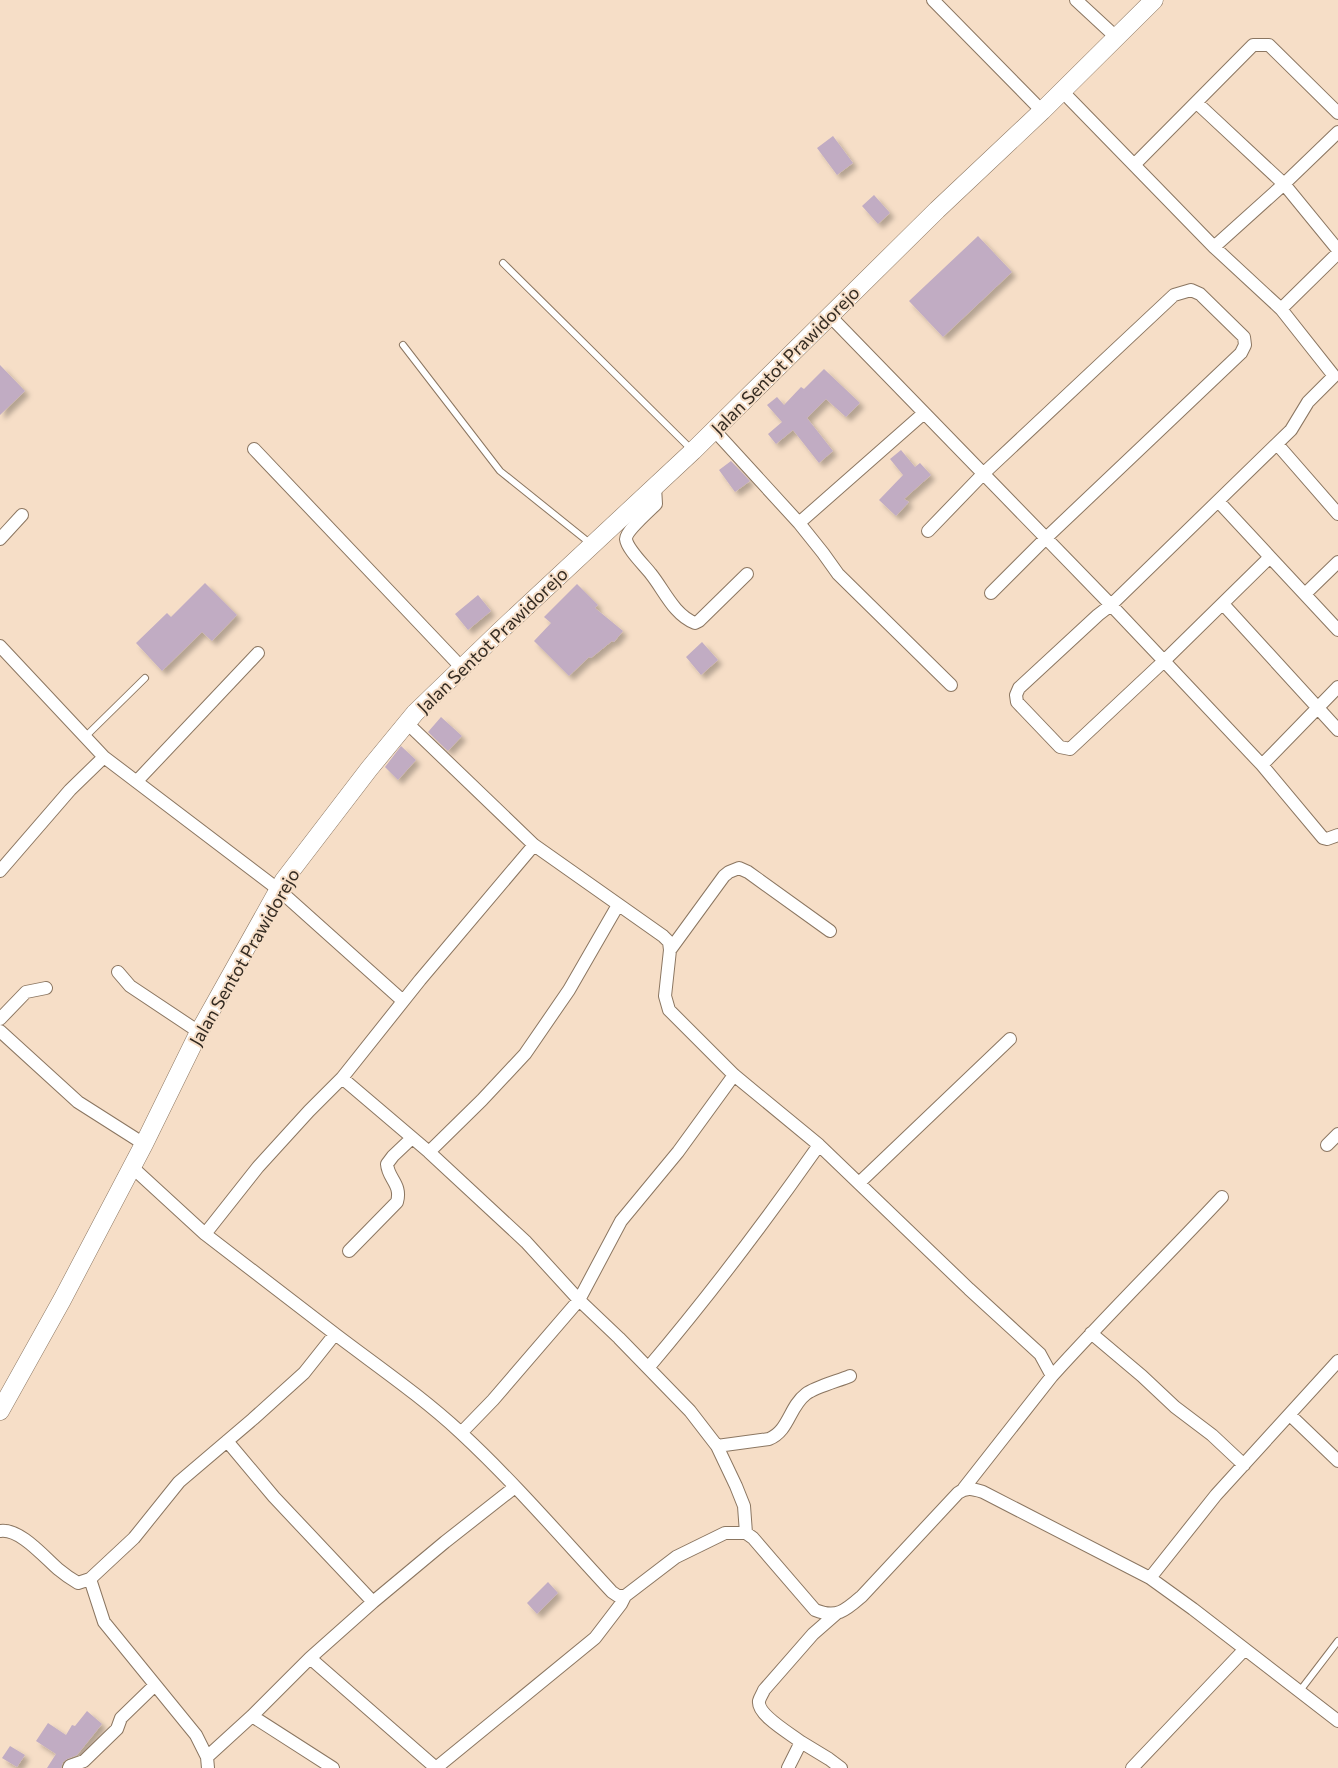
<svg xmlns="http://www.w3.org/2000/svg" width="1338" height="1768" font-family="Commissioner,sans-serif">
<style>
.building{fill:#c1acc3;filter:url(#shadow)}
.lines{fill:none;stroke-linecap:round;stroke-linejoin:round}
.lane-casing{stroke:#8b7661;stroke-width:8}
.street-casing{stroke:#8b7661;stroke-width:14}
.secondary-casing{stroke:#8b7661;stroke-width:19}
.lane{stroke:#fff;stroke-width:6}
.street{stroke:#fff;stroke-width:12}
.secondary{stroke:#fff;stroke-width:18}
.labels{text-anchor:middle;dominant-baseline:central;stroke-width:4;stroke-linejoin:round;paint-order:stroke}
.street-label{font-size:18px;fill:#332a21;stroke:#f6dec7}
</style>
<defs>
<filter id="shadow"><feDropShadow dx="4.5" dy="4.5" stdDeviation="2.5" flood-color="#0004"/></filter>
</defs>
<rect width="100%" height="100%" fill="#f6dec7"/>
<path class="building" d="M833 136 853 163 837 175 817 148Z
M874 195 890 213 878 224 862 206Z
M978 236 1012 272 943 337 909 301Z
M0 365 25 391 0 415Z
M824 369 860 403 846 417 826 399 807 418 833 451 819 463 793 430 776 444 768 434 782 422 767 405 777 397 784 405 801 387 804 389Z
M901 450 915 467 920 463 931 475 904 499 909 502 896 516 879 500 903 475 890 459Z
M731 461 750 481 735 492 719 470Z
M205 583 237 615 212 641 202 632 162 671 136 643 167 613 171 617Z
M577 584 598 605 595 608 623 631 614 642 612 641 591 658 589 657 569 676 534 641 551 623 544 617Z
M478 595 491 611 468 630 455 614Z
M702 642 718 660 701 675 686 657Z
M441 717 462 736 448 751 428 732Z
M401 746 416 760 398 780 385 767Z
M548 1582 558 1593 537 1614 527 1603Z
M87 1711 102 1724 77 1755 67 1759 63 1762 61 1768H47L56 1754 36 1741 48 1723 66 1735 72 1725 75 1726Z
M10 1746 25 1755 17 1767 2 1758Z"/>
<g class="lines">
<g class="lane-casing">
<path id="lane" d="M503 263 692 450
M403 345 500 471 591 544
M85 737 145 678
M1299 1692 1338 1641"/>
</g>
<g class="street-casing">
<path id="street" d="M933 0 1042 111
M1076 0 1117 38
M1197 103 1284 184 1338 250
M1134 165 1253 45H1269L1338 113
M1214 247 1284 184 1338 132
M1281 309 1338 253
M829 315 1111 605 1164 661 1070 749 1060 747 1017 702 1016 695 1019 688 1098 615 1111 605 1291 430 1308 402 1334 376 1281 309 1214 247 1062 91
M714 430 799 523 823 553 838 574 951 685
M1277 444 1338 514
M254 449 462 668
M655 487 656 504C649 511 626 531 626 539 627 549 645 566 651 574 664 590 674 615 695 623L699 621 747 574
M1218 501 1270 557
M799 523 924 413
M928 531 983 474 1174 295 1191 290 1200 294 1244 337 1245 345 1241 353 1046 538 991 593
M0 539 22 515
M1305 594 1338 562
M1223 604 1338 730
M1338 630 1270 557 1164 661 1262 765 1323 838 1327 839 1338 835
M0 646 104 757 279 890 403 1001
M407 723 534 845 663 936 669 942 670 950 665 996 669 1010 734 1075 819 1145 969 1289 1040 1354 1052 1376 964 1488
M1262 765 1338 687
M137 781 258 653
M534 845 420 980 342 1078 429 1152 526 1242 579 1300 619 1338 690 1411 717 1446 736 1486 744 1506 746 1533
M0 871 70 790 104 757
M670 950 724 876 729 872 739 868 748 872 830 931
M118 972 130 986 199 1032
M0 1019 26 992 46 988
M0 1031 78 1102 144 1144
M1327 1145 1338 1134
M429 1152 482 1100 525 1054 569 990 618 905
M132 1167 205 1234 335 1334
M859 1183 1010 1039
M205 1234 258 1167 309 1111 342 1078
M349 1251 397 1202C402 1184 388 1179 387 1164L393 1156 412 1138
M1091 1333 1142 1376 1175 1407 1212 1435 1244 1465
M648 1368C709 1296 765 1222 819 1145
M1052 1376C1107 1315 1166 1257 1222 1197
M1290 1415 1338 1461
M461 1433 493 1400 579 1300 621 1221 678 1152 734 1075
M227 1441 274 1497 373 1602
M717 1446 769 1439C789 1431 789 1407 806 1394 815 1387 838 1381 850 1376
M0 1531C20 1528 44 1557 58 1569 64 1574 71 1579 78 1583L90 1579 134 1538 179 1482 253 1419 304 1373 335 1334C377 1366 421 1396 460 1432 514 1482 562 1538 612 1592L618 1596H625L676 1557 725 1533H746L753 1538 815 1610C837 1619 846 1610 862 1596L958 1493C967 1487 973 1489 983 1492L1150 1578 1193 1609 1338 1721
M1150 1578 1216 1495 1338 1361
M90 1579 104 1622 196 1735 207 1757 208 1768
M310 1658 436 1768
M252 1716 333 1768
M801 1742 829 1759 841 1768
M207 1757 252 1716 310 1658 373 1602 445 1542 515 1487
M69 1768 70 1766 84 1761 117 1729 121 1718 155 1685
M436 1768 595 1638 621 1604 625 1596
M788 1768 801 1742C791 1734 757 1715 759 1701 760 1697 763 1693 764 1690L813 1634 837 1613
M1132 1768 1245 1649"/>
</g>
<g class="secondary-casing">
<path id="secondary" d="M0 1411 62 1300 144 1144 199 1032 284 880 369 769 415 713 500 631 693 451 937 210 1042 111 1154 0"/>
</g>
<use href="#lane" class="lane"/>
<use href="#street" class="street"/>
<use href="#secondary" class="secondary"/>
</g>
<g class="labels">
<g class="street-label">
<text transform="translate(785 360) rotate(-45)">Jalan Sentot Prawidorejo</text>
<text transform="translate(492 640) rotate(-44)">Jalan Sentot Prawidorejo</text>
<text transform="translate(244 957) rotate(-60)">Jalan Sentot Prawidorejo</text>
</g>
</g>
</svg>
